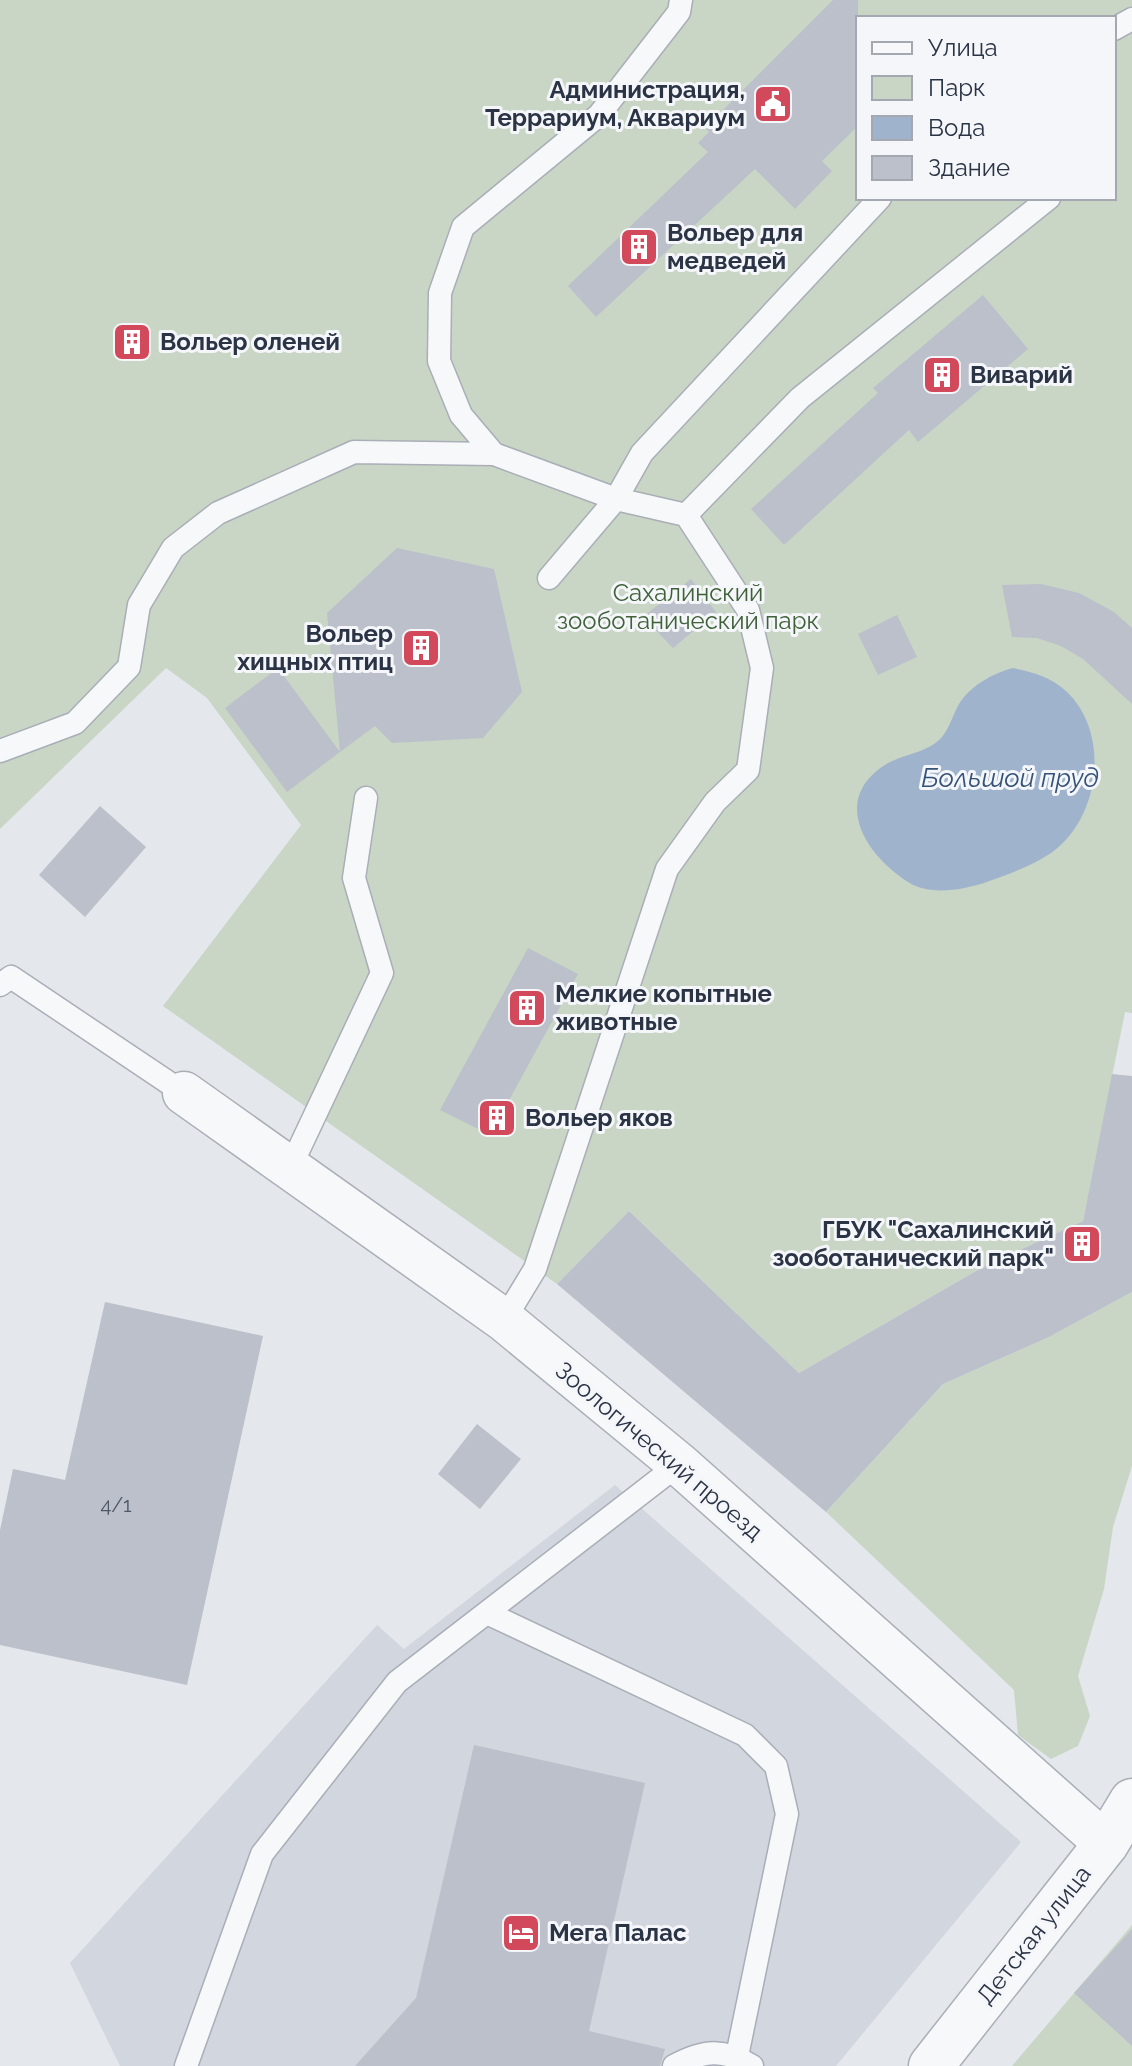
<svg xmlns="http://www.w3.org/2000/svg" width="1132" height="2066" font-family="Raleway,sans-serif">
<rect width="100%" height="100%" fill="#e4e7ec"/>
<!-- built -->
<path fill="#d2d6de" d="M615,1485L1021,1842L836,2066H120L70,1963L377,1625L404,1649Z"/>
<!-- green -->
<path fill="#c9d6c5" fill-rule="evenodd" d="M0,0H1132V1013L1125,1012L1083,1221L983,1267L799,1373L629,1211L557,1284L163,1006L301,825L207,698L166,668L0,829ZM858,18H1114V198H858Z
M1132,1292V1466L1113,1527L1104,1589L1078,1676L1090,1716L1078,1746L1051,1759L1018,1735L1014,1690L826,1512L943,1384L1049,1337Z
M1132,1925V2066H1012Z"/>
<!-- water -->
<path fill="#9fb4cc" d="M1013,668C1032,672 1052,677 1067,692C1111,734 1100,819 1051,853C1032,866 1006,875 984,883C961,890 930,896 908,882C865,855 829,798 888,763C905,754 929,752 942,737C950,727 953,714 959,704C970,686 993,673 1013,668Z"/>
<!-- building -->
<path fill="#bbc0ca" d="M833,0H858V126L822,161L832,171L795,209L755,169L596,317L568,286L708,152L698,143L709,132L705,128Z
M983,295L1028,349L918,442L909,430L784,545L751,509L878,393L873,388Z
M397,548L494,569L522,692L483,738L392,743L375,726L340,752L327,613Z
M691,579L716,612L673,648L643,617Z
M1041,584L1079,593L1114,612L1132,628V704L1083,659L1061,646L1037,638L1012,637L1002,585Z
M897,615L917,657L878,675L858,634Z
M278,668L340,752L287,792L225,708Z
M100,806L146,847L85,917L39,875Z
M528,948L578,974L490,1135L440,1110Z
M1112,1074L1132,1076V1292L1049,1337L943,1384L826,1512L557,1284L629,1211L799,1373L983,1267L1083,1221Z
M105,1302L263,1336L187,1685L0,1645V1530L13,1469L65,1480Z
M477,1424L521,1459L480,1509L438,1474Z
M474,1745L645,1783L589,2031L665,2049L660,2066H355L416,1998Z
M1132,1929V2046L1074,1993Z"/>
<g fill="none" stroke-linecap="round" stroke-linejoin="round">
<!-- service casing -->
<g stroke="#a9aeb7" stroke-width="25">
<path id="service" d="M1114,29L1132,19
M686,515L800,398L1049,198
M549,578L616,499L642,453L880,198
M0,751L75,723L129,667L139,605L173,548L218,513L354,452L494,454
M0,985L11,977L184,1093
M290,1168L382,973L354,878L366,798
M504,1320L535,1269L667,869L715,802L748,770L762,668L748,610L686,515L616,499L494,454L461,415L439,361L440,293L463,227L599,115L679,12L681,0
M487,1613L745,1735L776,1766L787,1814L737,2056
M186,2066L262,1854L397,1682L679,1464
M674,2066C703,2050 724,2048 752,2066"/>
</g>
<!-- minor casing -->
<g stroke="#a9aeb7" stroke-width="45">
<path id="minor" d="M184,1093L504,1320L679,1464L1106,1844"/>
</g>
<!-- tertiary casing -->
<g stroke="#a9aeb7" stroke-width="47">
<path id="tertiary" d="M931,2066L1106,1844L1132,1801"/>
</g>
<!-- service -->
<use href="#service" stroke="#f7f8fa" stroke-width="22"/>
<!-- minor -->
<use href="#minor" stroke="#f7f8fa" stroke-width="42"/>
<!-- tertiary -->
<use href="#tertiary" stroke="#f7f8fa" stroke-width="44"/>
</g>
<!-- icons -->
<defs>
<g id="civic-square" transform="scale(2)"><rect x="-9" y="-9" width="18" height="18" rx="4" fill="#d1495b" stroke="#f4f6f9"/><path d="M-.6-6.5H3V-4.5H.6V-3L4-1V1h2V6H-6V1h2V-1L-.6-3ZM-1.2 2.5V6h2.4V2.5Z" fill="#fff"/></g>
<g id="building-square" transform="scale(2)"><rect x="-9" y="-9" width="18" height="18" rx="4" fill="#d1495b" stroke="#f4f6f9"/><path d="M-4-6H4V6H1V3H-1V6H-4ZM-2.5-4.3h1.7v1.8h-1.7ZM.8-4.3h1.7v1.8H.8ZM-2.5-1h1.7V.8h-1.7ZM.8-1h1.7V.8H.8Z" fill="#fff"/></g>
<g id="hotel-square" transform="scale(2)"><rect x="-9" y="-9" width="18" height="18" rx="4" fill="#d1495b" stroke="#f4f6f9"/><path d="M-6-4.5h1.5V1H6V5H4.5V3h-9V5H-6ZM-4 0a1.8 1.8 0 1 1 3.6 0ZM.5 0V-2.5h3Q6-2.5 6 0Z" fill="#fff"/></g>
</defs>
<g fill-rule="evenodd">
<use href="#civic-square" x="773" y="104"/>
<use href="#building-square" x="639" y="247"/>
<use href="#building-square" x="132" y="342"/>
<use href="#building-square" x="942" y="375"/>
<use href="#building-square" x="421" y="648"/>
<use href="#building-square" x="527" y="1008"/>
<use href="#building-square" x="497" y="1118"/>
<use href="#building-square" x="1082" y="1244"/>
<use href="#hotel-square" x="521" y="1933"/>
</g>
<g text-anchor="middle" stroke-width="6" stroke-linejoin="round" paint-order="stroke">
<!-- number labels -->
<g font-size="20" fill="#4f5766">
<text x="116" y="1512">4/1</text>
</g>
<!-- poi labels -->
<g font-size="24" font-weight="bold" fill="#2b3445" stroke="#f4f6f9" text-anchor="start">
<text x="745" y="98" text-anchor="end">Администрация,<tspan x="745" dy="28">Террариум, Аквариум</tspan></text>
<text x="667" y="241">Вольер для<tspan x="667" dy="28">медведей</tspan></text>
<text x="160" y="350">Вольер оленей</text>
<text x="970" y="383">Виварий</text>
<text x="393" y="642" text-anchor="end">Вольер<tspan x="393" dy="28">хищных птиц</tspan></text>
<text x="555" y="1002">Мелкие копытные<tspan x="555" dy="28">животные</tspan></text>
<text x="525" y="1126">Вольер яков</text>
<text x="1054" y="1238" text-anchor="end">ГБУК "Сахалинский<tspan x="1054" dy="28">зооботанический парк"</tspan></text>
<text x="549" y="1941">Мега Палас</text>
</g>
<!-- park labels -->
<g font-size="24" fill="#3f6138" stroke="#f4f6f9">
<text x="688" y="601">Сахалинский<tspan x="688" dy="28">зооботанический парк</tspan></text>
</g>
<!-- street labels -->
<g font-size="24" fill="#2b3445" stroke="#f4f6f9">
<text transform="translate(659 1451) rotate(40)" y="8">Зоологический проезд</text>
<text transform="translate(1034 1935) rotate(-52)" y="8">Детская улица</text>
</g>
<!-- water labels -->
<g font-size="26" font-style="italic" fill="#34527a" stroke="#f4f6f9">
<text x="1010" y="787">Большой пруд</text>
</g>
</g>
<!-- legend -->
<rect x="856" y="16" width="260" height="184" fill="#f4f6f9" stroke="#a4a8b1" stroke-width="2"/>
<rect x="872" y="42" width="40" height="12" fill="#f7f8fa" stroke="#a4a8b1" stroke-width="2"/>
<text x="928" y="56" font-size="24" fill="#2b3445">Улица</text>
<rect x="872" y="76" width="40" height="24" fill="#c9d6c5" stroke="#a4a8b1" stroke-width="2"/>
<text x="928" y="96" font-size="24" fill="#2b3445">Парк</text>
<rect x="872" y="116" width="40" height="24" fill="#9fb4cc" stroke="#a4a8b1" stroke-width="2"/>
<text x="928" y="136" font-size="24" fill="#2b3445">Вода</text>
<rect x="872" y="156" width="40" height="24" fill="#bbc0ca" stroke="#a4a8b1" stroke-width="2"/>
<text x="928" y="176" font-size="24" fill="#2b3445">Здание</text>
</svg>
